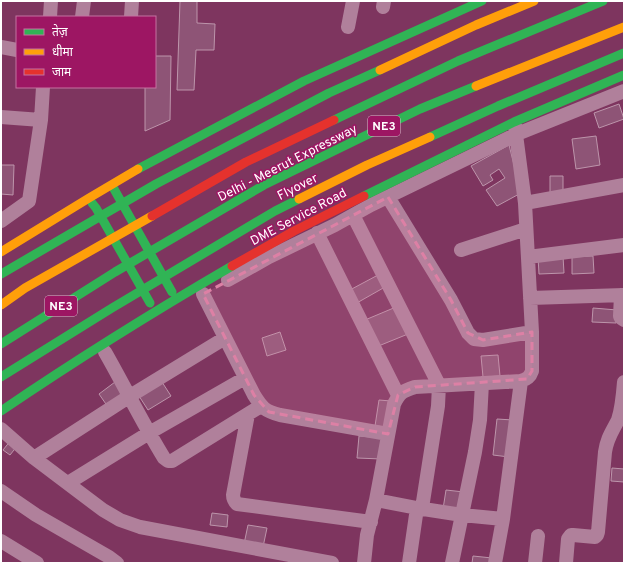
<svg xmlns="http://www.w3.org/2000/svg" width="625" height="564" font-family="Overpass,'Noto Sans Devanagari',sans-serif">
<rect width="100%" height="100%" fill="#7e355f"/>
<!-- building -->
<path fill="#8e5476" stroke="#bd95ab" d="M180,1H197V23L215,24L214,50H196L194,90H177Z
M155,56H171L170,120L145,131V87H155Z
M619,104L624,119L599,128L594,113Z
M596,136L600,165L576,169L572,139Z
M509,145L521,193L497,206L486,190L505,178L499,169L490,175L493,180L483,186L471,166Z
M1,165H14L13,195L1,194Z
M550,176H563V193H550Z
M563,256L564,273L539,274L538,257Z
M593,256L594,273L572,274V257Z
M378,275L385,287L355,304L348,291Z
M396,307L408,334L376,347L365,320Z
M593,308L617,310L616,323L592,322Z
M280,332L286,350L267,356L262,338Z
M498,355L500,376L483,377L481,356Z
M115,382L124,395L108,407L99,394Z
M162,382L171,396L148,410L139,396Z
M379,400L391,401L387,427L375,426Z
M497,419L513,420L509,457L493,455Z
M359,436L383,438L381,459L357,458Z
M11,440L18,445L10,455L3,450Z
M612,468L624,469V482L611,481Z
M446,490L464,492L461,511L443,509Z
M212,513L228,515L227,527L210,525Z
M248,525L267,528L263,547L244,544Z
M473,556L492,558L491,563H472Z"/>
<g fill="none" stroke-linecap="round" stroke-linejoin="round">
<!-- street -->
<path stroke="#b0809b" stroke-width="14" d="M383,7L384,1
M50,17L51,1
M82,17L84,1
M131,17L132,1
M348,27L353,1
M1,47L17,50
M1,117L41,120
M388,197L451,300L468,333L474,339L483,340L532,332
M525,203L624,185
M353,215L439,385L438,406L422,508
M1,221L29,201L41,120L43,87
M317,233L398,395
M461,250L526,229
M528,257L624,245
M228,280L269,257L335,225L371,205L517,134L624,91
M203,294L254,395C262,408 265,411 280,415L388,434
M621,295L620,316L621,318L624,320
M530,298L624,295
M105,352C125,387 143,424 164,458L168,461H172L261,406
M248,414L233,495C233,499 234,501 237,504L371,522
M1,429L34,458L103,510L120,520L140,527L332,563
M34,458L130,396L225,338
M68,483L149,433L245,378
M1,491L36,515L109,557L117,563
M376,500L417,508L409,563
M417,508L462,515L503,519L495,563
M503,519L521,381
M1,541L37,563
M364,563L367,535L376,500L394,404C400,392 403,391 415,387L521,381C527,379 530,377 532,371V332L525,203L515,127
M452,563L475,452L480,420L482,383
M535,563L538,536
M566,563L568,539L571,535H573L595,537L597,535L598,532L605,452C607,438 612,432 618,420C622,408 623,395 624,382"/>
<!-- fast -->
<path stroke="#30b455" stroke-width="9" d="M334,120L458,61L603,1
M430,137L498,106L624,53
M138,169L304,81L482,1
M114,189L172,292
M364,196L514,122L624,75
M92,203L96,208L150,303
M1,274L156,184L329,93L380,70
M1,344L115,272L264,185L420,109L476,86
M1,377L112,308L275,211L299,199
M1,411C76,360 153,312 232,266"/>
<!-- slow -->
<path stroke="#ff9f0a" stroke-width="9" d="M380,70L476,25L534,1
M476,86L624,27
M299,199L367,165L430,137
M1,252L89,198L138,169
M1,305L25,288L152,216"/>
<!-- jam -->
<path stroke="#e5322d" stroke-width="9" d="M152,216L246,162L334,120
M232,266L294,231L364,196"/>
</g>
<!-- marked area -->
<path fill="#dd80a5" fill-opacity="0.2" stroke="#dd80a5" stroke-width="3" stroke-dasharray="8 5" stroke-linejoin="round" d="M388,197L451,300L468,333L483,340L532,332V371L527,379L415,387L398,395L388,434L269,412L254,395L203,294Z"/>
<g text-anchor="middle" stroke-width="3" stroke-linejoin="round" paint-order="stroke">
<!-- shield labels -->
<g fill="#9d1663" stroke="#e2b9d0" stroke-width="1">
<rect x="368" y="116" width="32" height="20" rx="3"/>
<rect x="45" y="296" width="32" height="20" rx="3"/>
</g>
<g font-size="12" font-weight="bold" fill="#fff">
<text x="384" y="130">NE3</text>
<text x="61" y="310">NE3</text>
</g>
<!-- street labels -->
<g font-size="13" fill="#fff" stroke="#9d1663">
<text transform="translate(287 162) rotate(-27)" y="5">Delhi - Meerut Expressway</text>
<text transform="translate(297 186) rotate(-27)" y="5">Flyover</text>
<text transform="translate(298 216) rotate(-28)" y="5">DME Service Road</text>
</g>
</g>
<!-- border -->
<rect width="625" height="564" fill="none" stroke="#ffffff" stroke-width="4"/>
<!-- legend -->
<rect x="16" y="16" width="140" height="72" fill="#9d1663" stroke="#c473a1"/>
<rect x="24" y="29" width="20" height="6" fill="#30b455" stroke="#c473a1"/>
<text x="52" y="36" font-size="12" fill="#ffffff">तेज़</text>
<rect x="24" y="49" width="20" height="6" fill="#ff9f0a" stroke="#c473a1"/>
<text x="52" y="56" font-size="12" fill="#ffffff">धीमा</text>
<rect x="24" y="69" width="20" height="6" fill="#e5322d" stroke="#c473a1"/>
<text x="52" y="76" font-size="12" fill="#ffffff">जाम</text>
</svg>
